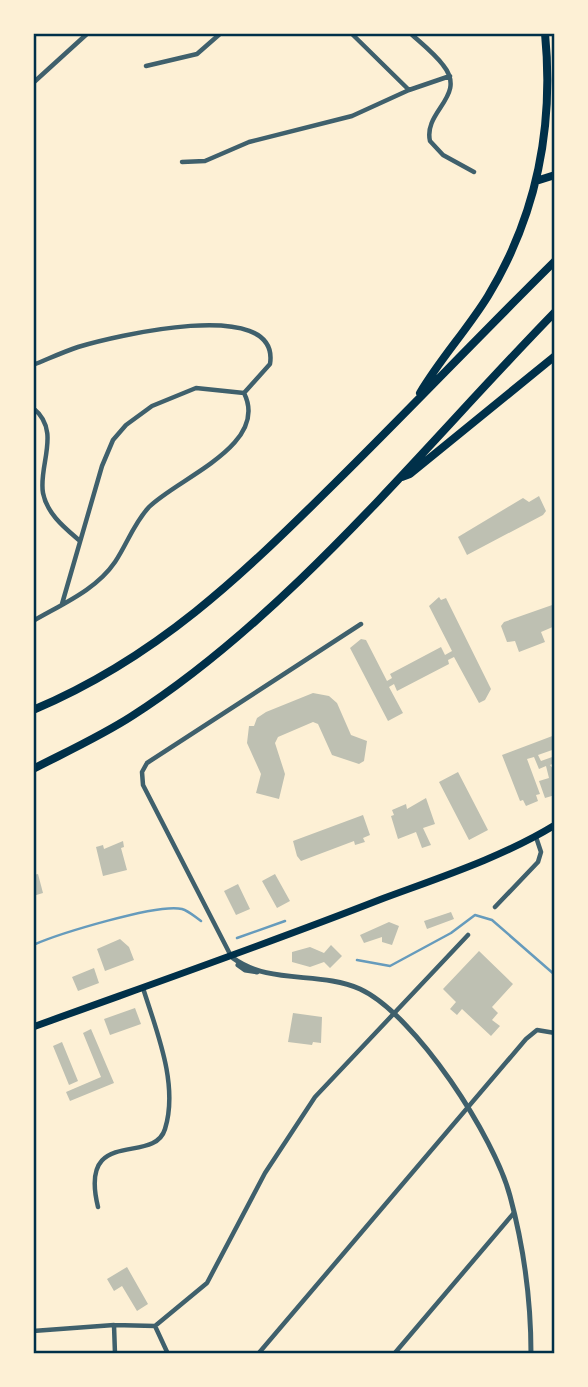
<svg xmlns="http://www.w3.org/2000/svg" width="588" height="1387" font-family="Jost,sans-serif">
<rect width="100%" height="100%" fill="#fdf0d5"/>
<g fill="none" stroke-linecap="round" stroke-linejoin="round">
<!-- stream -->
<path stroke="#669bbc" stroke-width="2.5" d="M237,938L285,921
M33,945C58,934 158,903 182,909C189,911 195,917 201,921
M357,960L390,966L451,933L475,915L492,920L555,975"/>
</g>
<!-- building -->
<path fill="#bec0b2" d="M539,496L546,511L543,515L467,555L458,537L523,498L529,502Z
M439,597L441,600L446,598L491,689L485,700L479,703L454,657L448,660L449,664L397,691L394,684L389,687L403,713L388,721L350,648L361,639L366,640L387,681L392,678L390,674L441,647L445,655L452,651L429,606Z
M555,604V626L541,632L545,642L519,652L515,641L507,642L501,626L504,622Z
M313,693L329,696L337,703L351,735L367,741L364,761L359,764L332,755L318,724L313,722L278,737L275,743L285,774L279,799L256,793L261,774L247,743L249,726H254L257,718L266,712Z
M555,735V749L538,755L541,761L555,756V763L550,765L555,771V795L545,798L539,781L549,778L546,766L539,769L534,757L527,759L540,794L536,795L538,801L526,806L523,800L520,801L502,755Z
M458,772L488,830L469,840L439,782Z
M426,798L435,824L423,828L431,845L422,848L416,832L398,839L391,816L394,815L392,810L406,804L407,809Z
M363,815L370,835L363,838L365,842L355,845L354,841L301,861L297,856L293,841Z
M123,841L124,847L121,848L127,870L103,876L96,847L103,845L104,849Z
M38,874L43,893L33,896V875Z
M275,874L290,901L277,908L262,881Z
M238,884L250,909L236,915L224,891Z
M451,912L454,919L427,929L424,921Z
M389,922L399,926L392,945L382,942V937L364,943L360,935Z
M120,939L129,947L134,960L105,971L97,949Z
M331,945L342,956L330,968L324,962L310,967L292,962V952L310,947L324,953Z
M479,951L513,984L492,1007L498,1013L492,1020L500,1026L491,1036L462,1009L457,1015L450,1009L456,1002L443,989Z
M94,968L99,983L78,991L72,977Z
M135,1008L141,1024L110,1035L104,1019Z
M293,1013L322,1017L321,1043L313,1042L312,1045L288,1042Z
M91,1029L114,1083L70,1101L66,1092L101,1077L83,1033Z
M62,1042L78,1081L69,1085L53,1046Z
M127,1267L148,1304L137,1311L122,1286L114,1291L107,1279Z"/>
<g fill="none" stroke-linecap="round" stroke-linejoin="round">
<!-- minor -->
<path stroke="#3f606c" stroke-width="4.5" d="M351,33L409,90
M410,33C421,43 434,53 443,65C468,96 423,111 430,141L443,155L474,172
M146,66L197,54L221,33
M33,83L88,33
M182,162L205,161L249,142L352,116L409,90L450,76
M33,365C48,359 63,352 78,347C111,337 281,295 270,364L244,393
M33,408C62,431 38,465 43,493C47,514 65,528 80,541
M33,621C62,604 96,590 115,562C127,544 134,523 149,507C178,478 270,445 244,393L196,388L152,406L126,425L113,440L102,466L62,604
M495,907L538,862L541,852L536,837
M231,956L143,785L142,772L147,763L361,624
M98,1207C78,1125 154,1166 165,1129C179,1084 156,1030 143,988
M114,1325L115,1354
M33,1331L114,1325L155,1326
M168,1354L155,1326L207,1283L265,1173L315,1097L468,935
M258,1354L526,1039L537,1030L555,1033
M394,1354L513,1214"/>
<!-- tertiary -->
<path stroke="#3f606c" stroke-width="5" d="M233,958C269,985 320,971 360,989C416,1015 495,1138 510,1196C524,1248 531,1300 531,1354
M238,965L245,970L257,972"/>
<!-- primary -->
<path stroke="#003049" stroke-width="7" d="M33,1027C149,985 264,945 379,900C438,878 501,858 555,825"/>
<!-- motorway -->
<path stroke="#003049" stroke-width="8" d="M536,181L555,175
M420,393C440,359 467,330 488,296C537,215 554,126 545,33
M402,477L410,474L555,356
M33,710C157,658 241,576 335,483C409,410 481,334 555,261
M33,769C66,752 101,736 132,716C290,615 424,446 555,312"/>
</g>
<!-- border -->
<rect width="588" height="1387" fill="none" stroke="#fdf0d5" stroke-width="70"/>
<rect x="35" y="35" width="518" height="1317" fill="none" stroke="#003049" stroke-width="2.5"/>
</svg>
